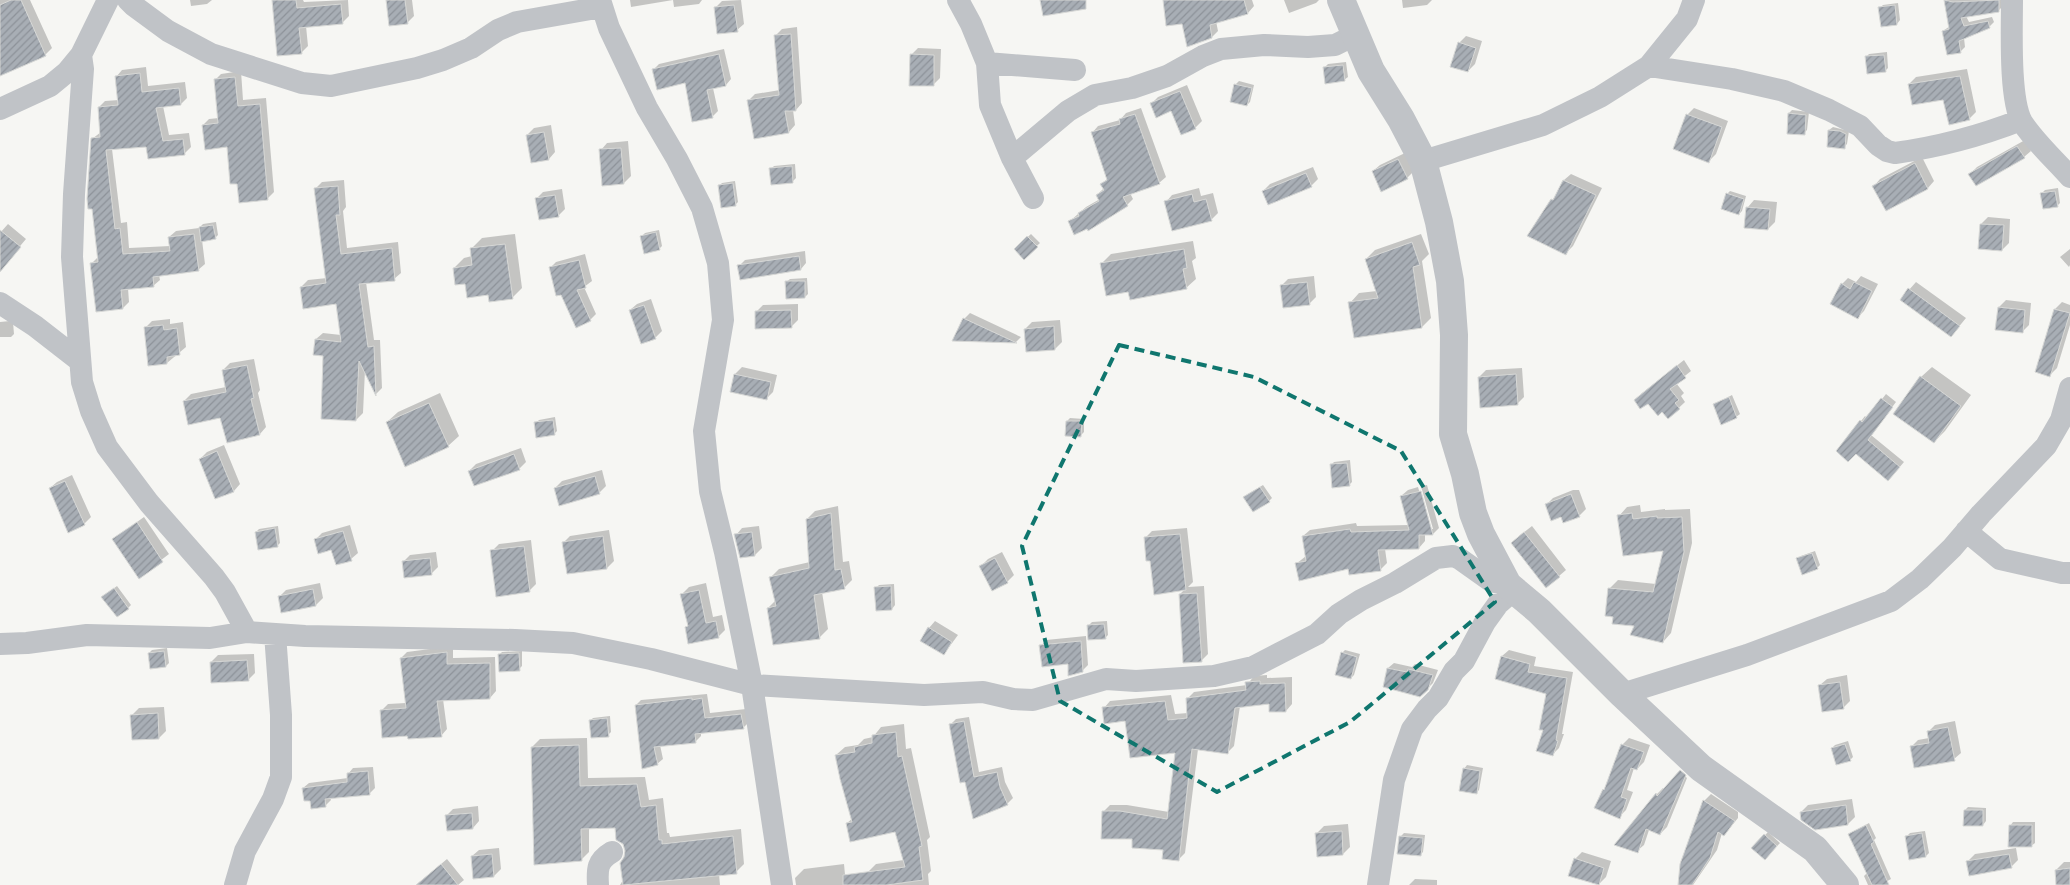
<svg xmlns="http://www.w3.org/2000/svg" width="2070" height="885" font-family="'Fira Sans Condensed',sans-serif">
<defs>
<pattern id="building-hatch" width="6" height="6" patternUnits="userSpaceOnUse" patternTransform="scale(1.25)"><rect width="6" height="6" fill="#a8aeb5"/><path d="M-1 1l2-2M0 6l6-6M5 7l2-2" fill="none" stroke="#8d9299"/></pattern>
</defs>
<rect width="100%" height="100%" fill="#f6f6f3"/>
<!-- shadow -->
<path fill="#0003" d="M0,0H30L52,48L45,55L0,10Z
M190,0H212L207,4L191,6Z
M273,0H303L304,2L348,0L349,16L342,23L306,26L308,46L301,53Z
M387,0H412L414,16L407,23Z
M630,0H702L699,4L674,7L673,0L631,7Z
M741,0L744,24L737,30L715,8L722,1Z
M1164,0H1252L1254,6L1248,13L1216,21L1218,31L1212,37Z
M1284,0H1319L1316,3L1289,13Z
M1402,0H1432L1427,5L1403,8Z
M1945,0H2002L2003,6L1998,11L1966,16L1969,22L1992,17L1994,22L1989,27L1964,38L1965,47L1961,51L1948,54L1943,31L1950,26Z
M1898,3L1900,20L1897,24L1880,8L1883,5Z
M797,27L802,103L796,110H793L795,125L789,132L748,101L755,94L780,90L775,36L782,29Z
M1466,36L1482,41L1475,64L1468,71L1459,43Z
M918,48L941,49L940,78L933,85L911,55Z
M724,49L731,79L726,85L713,88L718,111L712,117L686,82L654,69L659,64Z
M1887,52L1888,68L1885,71L1866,57L1869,54Z
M1346,62L1348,77L1344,80L1324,68L1328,64Z
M146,67L148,86L185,82L187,98L181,104L163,106L169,135L189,133L191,147L184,154L147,146L112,149L121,223L127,222L129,248L170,246L169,237L176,231L199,228L203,224L216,222L218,235L215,238L202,240L205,264L198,270L159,275L160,280L153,286L128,288L129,302L123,308L92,263L98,257L92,139L101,132L99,107L105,101L119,100L116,77L122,70Z
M1967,69L1976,112L1969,119L1944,99L1909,84L1916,77Z
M241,71L243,100L266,98L274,192L267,199L239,182L228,146L203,125L209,119L219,118L215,80L221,74Z
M1239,81L1254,85L1250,102L1247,105L1235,85Z
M1187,85L1202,121L1195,128L1172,110L1151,104L1158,97Z
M1141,108L1166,177L1159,183L1130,193L1133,199L1127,205L1070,221L1086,207L1100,199L1097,195L1104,188L1102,184L1108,178L1092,133L1098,126L1120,120L1126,113Z
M1694,108L1728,121L1716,154L1709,161L1687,115Z
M1792,110L1809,112L1807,130L1804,133L1789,113Z
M551,125L555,152L549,159L527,135L534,128Z
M1833,127L1849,131L1847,144L1844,147L1828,146L1829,130Z
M2025,140L2031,151L2024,157L1970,174L1977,167Z
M628,141L631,176L624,183L601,150L607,143Z
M1405,153L1414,171L1407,178L1373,171L1380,165Z
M1922,157L1934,181L1928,188L1887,210L1874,186L1880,179Z
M795,164L796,178L793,181L771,169L774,166Z
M1313,167L1318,179L1311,186L1263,191L1270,184Z
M1571,174L1602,188L1573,246L1566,253L1552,200L1558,194L1564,180Z
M344,180L346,207L343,211L347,248L398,242L401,273L394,279L366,282L374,340H380L382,388L376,394L365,370L363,413L356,420L316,339L323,333L341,335L337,303L301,287L308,280L327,278L316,188L322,182Z
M735,181L738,202L735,205L719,186L722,183Z
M1199,188L1201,196L1213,193L1218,213L1211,220L1166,202L1172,195Z
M2058,188L2060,203L2057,206L2042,193L2045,190Z
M562,189L565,209L558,216L536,199L543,192Z
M1730,191L1746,196L1742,211L1739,214L1727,194Z
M1754,200L1777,202L1775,222L1768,229L1748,207Z
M1988,217L2010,219L2009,243L2002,250L1981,224Z
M8,224L26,239L0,270V233Z
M659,230L662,246L659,249L642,236L645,233Z
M515,234L522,288L512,298L489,293L466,282L454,268L464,258L472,256L471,249L482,238Z
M1031,234L1040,243L1024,258L1015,249Z
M1421,234L1429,254L1422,261L1431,318L1422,327L1350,303L1359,293L1377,291L1366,259L1375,250Z
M1193,241L1196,258L1192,261L1196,279L1186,288L1129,291L1101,264L1111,254Z
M2070,249V265L2069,267L2060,257Z
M805,251L806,263L801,269L739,266L745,260Z
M585,254L592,281L584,287L596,314L590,320L562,293L550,268L556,262Z
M1314,276L1316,297L1309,304L1281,286L1288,279Z
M1861,276L1878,284L1864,311L1858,317L1842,284L1848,278L1856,282Z
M807,278L808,294L805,297L786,282L790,279Z
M1916,282L1966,318L1957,329L1901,299Z
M651,299L662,331L655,338L630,310L637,304Z
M2006,300L2031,303L2029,325L2022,332L1999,307Z
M2062,302L2070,305V325L2057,368L2050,375L2055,309Z
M798,304V320L791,327L756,312L763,305Z
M970,313L1021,337L1016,342L954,340L964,319Z
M170,319V324L183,322L186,347L167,363L145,328L152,321Z
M1060,320L1062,342L1055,349L1025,329L1032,322Z
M10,321L13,322L14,334L11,337H0V322Z
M254,359L260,390L258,393L266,427L260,434L184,401L191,394L226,387L223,370L230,363Z
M1684,360L1691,371L1676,383L1684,393L1681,396L1685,402L1668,418L1662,411L1641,394Z
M742,367L777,375L773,392L766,399L731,391L735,374Z
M1932,367L1971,395L1945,431L1934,442L1921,377Z
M1522,368L1524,397L1517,404L1479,377L1486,370Z
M440,393L459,436L448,446L387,422L398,412Z
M1886,394L1896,402L1871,435L1904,462L1893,475L1856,452L1837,451L1865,416L1867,418Z
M1732,395L1740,414L1736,417L1715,404Z
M555,417L557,431L554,434L536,423L539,420Z
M1070,418L1084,419V432L1081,435L1067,421Z
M224,445L240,484L234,491L200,459L207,452Z
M521,448L526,462L519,469L469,471L476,464Z
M1350,460L1352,482L1349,485L1331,465L1334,462Z
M602,470L606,486L599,493L555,488L562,481Z
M72,475L91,517L84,524L50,488L57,482Z
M1263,485L1272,498L1269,501L1248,494Z
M1427,485L1439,528L1433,534H1425V541L1419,548L1385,549L1387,563L1380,570L1296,564L1306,556L1303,536L1310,530L1356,523L1357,526L1409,525L1401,496L1408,490L1418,487L1430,529H1433L1421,486Z
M1573,490H1579L1586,509L1579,516H1561L1546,505L1553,498Z
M1640,505L1641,512L1665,509V510L1690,509L1692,543L1671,633L1663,642L1636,625L1614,615L1609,589L1618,580L1656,584L1664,550L1619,516L1627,507Z
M838,506L843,562L849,561L852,580L844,588L822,592L828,629L820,637L768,608L776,600L771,577L779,569L810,562L807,519L815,511Z
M144,517L169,554L139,577L113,539Z
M350,525L358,553L351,559L315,540L322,533Z
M278,526L280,543L277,546L256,532L259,529Z
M759,526L762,548L755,555L736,535L742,528Z
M1532,526L1566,570L1559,576L1519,536Z
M1187,528L1193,582L1188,587L1204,586L1208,654L1201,661L1180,594L1185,589L1151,560L1145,538L1152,531Z
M609,530L614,561L607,568L563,543L570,536Z
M531,540L536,584L529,591L492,551L499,544Z
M1815,551L1820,565L1817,568L1798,559L1801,556Z
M436,552L438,567L431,574L403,562L410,555Z
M1002,552L1014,575L1007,582L993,589L981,566L988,559Z
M320,583L323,598L316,605L282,611L279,597L286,590Z
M706,583L713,617L722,615L725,630L718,637L686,627L689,625L682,594L689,587Z
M894,584L895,605L892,609L876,588L879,585Z
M117,586L131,605L128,608L106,594Z
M935,621L958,635L944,654L929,628Z
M1107,621L1108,635L1105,638L1088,626L1092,622Z
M1086,636L1088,665L1082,671L1041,646L1046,640Z
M453,646V658L495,657L496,691L490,698L443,699L447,729L441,736L409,735L381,711L388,704L406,703L401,658L407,652Z
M167,648L169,663L166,666L149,653L152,650Z
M1345,650L1360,654L1354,675L1351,678L1342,653Z
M1509,650L1536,657L1534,666L1573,672L1562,734H1564L1559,748L1552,755L1545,729L1547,693L1496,678L1502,656Z
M522,651V666L519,669L499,655L502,652Z
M254,654L255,673L248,680L211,662L218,655Z
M1394,663L1412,667L1415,664L1438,670L1433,683L1420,696L1384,687L1388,668Z
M1267,675V678L1292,677V704L1286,711L1271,703L1240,706L1234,746L1227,753L1198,749L1185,853L1178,860L1164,848L1134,838L1103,812L1110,805H1127L1169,812L1176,751L1104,708L1110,701L1171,695L1175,714L1188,713L1187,699L1194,692L1247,685L1254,676Z
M1847,675L1850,701L1843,708L1820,685L1827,679Z
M707,694L710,713L746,709L749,722L743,728L701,732V736L696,741L660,745L663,759L657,764L636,705L641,700Z
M164,707L166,731L159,738L132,715L139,708Z
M610,716L611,732L608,735L590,721L593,718Z
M969,717L979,772L1002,767L1005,782L1013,798L1007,804L974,817L950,725L956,719Z
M1955,721L1961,753L1954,759L1911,747L1918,740L1929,738L1928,732L1935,725Z
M904,724L906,749L911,748L930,837L927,840L931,871L928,874L929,885H869L868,872L876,864L904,860L896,830L847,823L853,818L836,755L845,747L858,745L864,739L873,737L881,727Z
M587,738L588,778L645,777L649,800L663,798L667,833H669L670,837L741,829L744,864L736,872L719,874L720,885H620L623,880L626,852L616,827L589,828V852L581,860L532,747L540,739Z
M1629,738L1650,745L1644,762L1637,769L1634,768L1627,790L1633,792L1626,810L1619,817L1604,790L1607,787L1622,745Z
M1848,741L1853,757L1850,760L1832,748L1835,745Z
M1467,765L1483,768L1479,790L1476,793L1464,769Z
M373,767L375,788L369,794L330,797L331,800L325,806L311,799L303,788L309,783L348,778V774L353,768Z
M1680,771L1687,778L1667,827L1660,834L1649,830L1644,845L1637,851L1616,844L1657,794L1663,788L1664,790Z
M1711,794L1738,812V818L1724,835L1722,833L1717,850L1693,885H1680L1704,801Z
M1852,799L1855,817L1848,824L1801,812L1808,805Z
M478,806L479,821L473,828L446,816L453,809Z
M1968,807L1986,808V821L1983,825L1965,810Z
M2013,822H2035V843L2031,846L2010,826Z
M1869,823L1876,838L1874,840L1891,879L1880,885H1868L1864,876L1867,873L1849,834Z
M1348,824L1350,847L1343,854L1317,833L1324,826Z
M1925,831L1929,853L1926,856L1907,836L1910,833Z
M1768,832L1780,843L1765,859L1753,848Z
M1404,833L1425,835L1423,852L1420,855L1401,836Z
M499,848L501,869L494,876L472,856L479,850Z
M2016,848L2018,860L2011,867L1968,861L1975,854Z
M1582,852L1611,861L1606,877L1599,884L1575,859Z
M447,859L464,880L458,885H416Z
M2064,862H2070V885H2057L2056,870Z
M844,864L846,885H796L795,878L804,869Z
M1415,879L1437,880V885H1409Z"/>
<!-- building -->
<path fill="url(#building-hatch)" stroke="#d7d8d6" d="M11,0H21L46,56L0,76V5Z
M272,0H296L297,8L341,4L343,24L299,28L302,54L277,56Z
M386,0H405L408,24L389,26Z
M1040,0H1086V9L1043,16Z
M1163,0H1244L1248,14L1210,25L1212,38L1187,47L1182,24L1166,26Z
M1944,0L1953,2L1999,0V12L1961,18L1964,26L1988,21L1990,28L1959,41L1961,53L1947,55L1942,31L1949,29Z
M734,5L738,32L717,34L714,7Z
M1895,5L1897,25L1881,27L1878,7Z
M791,34L796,111H785L789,133L754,139L747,100L779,95L774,35Z
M1458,42L1476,48L1468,72L1450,67Z
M719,54L726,86L707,90L713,118L692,122L685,83L657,90L652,69Z
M910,54L934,55V86H909Z
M1884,55L1886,72L1867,74L1865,56Z
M1343,65L1345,81L1325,84L1323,67Z
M140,73L142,92L179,88L181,105L156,108L163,141L183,139L185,155L148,159L146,147L106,150L115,229L120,228L123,254L170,251L168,237L194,234L199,271L153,277L154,287L121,290L123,309L96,312L90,263L98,262L92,209H88L87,199L91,138L100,137L98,107L118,105L115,76Z
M1960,76L1970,120L1949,125L1943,100L1912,105L1908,84Z
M235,77L238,106L260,104L268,200L239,203L237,184H230L227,147L205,150L202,125L218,123L214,79Z
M1234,84L1252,88L1247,106L1230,102Z
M1180,91L1196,129L1181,135L1171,111L1156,118L1150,103Z
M1788,113L1806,115L1805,135L1787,134Z
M1135,114L1160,184L1123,197L1128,206L1088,231L1087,229L1074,235L1068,221L1079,216L1078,213L1099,201L1096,195L1104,190L1100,184L1107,180L1091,132L1120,124L1119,119Z
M1686,114L1722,127L1709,163L1673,149Z
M1828,130L1840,131L1846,134L1845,149L1827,147Z
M544,132L549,160L531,163L526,135Z
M2017,146L2025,158L1976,186L1968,174Z
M621,148L624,184L602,186L599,149Z
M1398,159L1408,179L1381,192L1372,171Z
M1915,163L1928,189L1886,211L1872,186Z
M792,166L793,183L771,185L769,168Z
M1306,173L1312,187L1268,205L1262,191Z
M1563,180L1596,195L1566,255L1527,236L1551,199L1553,200Z
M733,183L736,206L721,208L718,185Z
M338,186L340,215H336L341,254L392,248L395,281L359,284L368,347L374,346L376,396L359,361L356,421L321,419L323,356L313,355L315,339L341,342L336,304L303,309L300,287L326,283L314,188Z
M2055,191L2058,207L2043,209L2040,193Z
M1726,193L1744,199L1739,215L1721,209Z
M1192,194L1194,202L1206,199L1212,221L1172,231L1164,201Z
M555,195L559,217L539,220L535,198Z
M1746,207L1770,209L1768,230L1744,228Z
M1980,224L2004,225L2002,251L1978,249Z
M213,225L216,239L201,242L199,227Z
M0,230L21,247L0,272Z
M656,232L660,250L644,254L640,236Z
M1027,236L1038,247L1024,260L1014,249Z
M1412,242L1420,265L1413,267L1422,328L1354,338L1348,302L1378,298L1365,259Z
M505,244L513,299L489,302L488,295L467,298L465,284L455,285L453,268L472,265L470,248Z
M1184,249L1187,268L1183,269L1187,289L1130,300L1128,292L1106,296L1100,263Z
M799,256L801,270L740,280L737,265Z
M579,260L586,288L577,290L591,321L576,328L561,295L556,296L549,267Z
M785,281H805V298L786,299Z
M1307,282L1310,305L1283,308L1280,285Z
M1854,282L1872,291L1858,319L1830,304L1841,283L1850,289Z
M1908,288L1960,326L1951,337L1900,300Z
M644,305L656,339L641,344L629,310Z
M1998,307L2025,310L2023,333L1995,330Z
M2054,309L2070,313L2050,377L2035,372Z
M791,310L792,328L755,329V311Z
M963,318L1017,343L952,341Z
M163,325L164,330L177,328L180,355L167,357V364L148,366L144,327Z
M1054,326L1055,350L1026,352L1024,329Z
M247,365L254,398L251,399L260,435L227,443L220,418L188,425L183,401L226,392L222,370Z
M1677,365L1686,378L1670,389L1679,400L1675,403L1680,409L1668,419L1662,412L1658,416L1648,404L1640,409L1634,400Z
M734,374L771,382L767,400L730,392Z
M1516,374L1518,405L1480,408L1478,377Z
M1920,376L1961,406L1934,443L1893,414Z
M1729,397L1737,418L1721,425L1713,404Z
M1881,398L1893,407L1868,440L1900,467L1888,481L1856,454L1848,462L1836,451L1860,420L1862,422Z
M429,403L449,447L405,467L386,422Z
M553,420L555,435L536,438L534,422Z
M1066,421H1082L1081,437L1065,436Z
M217,451L234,492L215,499L199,459Z
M514,454L520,470L474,486L468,471Z
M1347,463L1350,486L1332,488L1330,464Z
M595,476L600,494L559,506L554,488Z
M65,481L85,525L68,533L49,488Z
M1260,487L1270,502L1253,512L1243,497Z
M1421,491L1433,535H1419V549L1378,550L1381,571L1349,575L1348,569L1299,581L1295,563L1306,561L1302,536L1350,529L1351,532L1409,530L1400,496Z
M1571,494L1580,517L1563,523L1561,517L1551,521L1545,504Z
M831,513L835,570L841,569L845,589L814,595L820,639L773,645L767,608L776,606L769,577L809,568L806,519Z
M1632,513L1633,519L1657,516V518L1682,517L1684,552L1663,643L1630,635L1634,626L1612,624L1613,617L1605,616L1608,588L1653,592L1663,551L1623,556L1617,515Z
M137,522L163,562L139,579L112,539Z
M275,528L278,547L258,550L255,532Z
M343,531L352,561L336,565L331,550L318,554L314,539Z
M752,532L755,556L740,558L734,534Z
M1524,532L1560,577L1546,588L1511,543Z
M1180,534L1186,590L1154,595L1150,561H1146L1144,537Z
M603,536L607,569L567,574L562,542Z
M524,546L530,592L496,597L490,550Z
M1812,553L1818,569L1802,575L1796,558Z
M430,558L432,575L404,578L402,561Z
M995,558L1008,583L992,591L979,566Z
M891,586L892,610L876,611L874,587Z
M114,588L129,609L117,617L101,597Z
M313,589L316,606L281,613L278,596Z
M699,590L706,623L716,621L719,638L688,644L685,627L688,626L680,594Z
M1197,593L1202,662L1183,663L1179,594Z
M1104,624L1106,639L1088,640L1087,625Z
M928,627L952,642L944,655L920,641Z
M1081,641L1083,672L1068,676V664L1042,667L1039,645Z
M164,651L166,667L150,669L148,653Z
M447,652V664L490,663V699L437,701L442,737L408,739L407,736L382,738L380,710L406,708L400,658Z
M1341,652L1357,657L1351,679L1335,675Z
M519,653L520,671L499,672L498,654Z
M1501,656L1530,664L1528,672L1567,678L1556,740L1558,741L1553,756L1536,751L1543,730H1539L1546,694L1495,679Z
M247,660L249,681L211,683L210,662Z
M1387,668L1407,672L1408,669L1433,675L1428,690L1420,697L1383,687Z
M1260,681V684L1285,683L1286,712H1269V704L1235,708L1228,754L1192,749L1179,861L1162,859L1163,850L1132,848V839H1101L1102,811H1120L1167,819L1175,753L1130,758L1125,721L1104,724L1102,707L1165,701L1168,720L1187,718L1186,698L1246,690L1245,682Z
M1840,682L1844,709L1822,712L1818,685Z
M692,698V700L702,698L705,718L741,714L744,729L695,734L696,743L654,747L658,765L642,769L635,705Z
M158,713L159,739L132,740L130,715Z
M607,718L609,737L591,738L589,720Z
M964,721L974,777L997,772L1000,787L1008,805L973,819L965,782L960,783L949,724Z
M1948,727L1955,761L1914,768L1910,746L1929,743L1927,731Z
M896,732L898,757L902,756L922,846L919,847L923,880L887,885H843V875L905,867L895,832L850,842L846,823L852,822L840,779L835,755L855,752L854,747L872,743V735Z
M1621,744L1644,752L1637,770L1631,768L1621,797L1627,799L1620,819L1594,808L1603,789L1604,790Z
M1845,744L1851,761L1836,765L1831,748Z
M579,745L580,786L637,784L641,807L656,805L659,840H662V844L733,836L737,874L623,885L620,863L624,857L625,851L623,844L616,840L615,828L581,829L582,861L534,865L531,747Z
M1463,768L1480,771L1477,794L1459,791Z
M1680,770L1686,775L1660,835L1646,829L1638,853L1614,845L1656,793L1657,796Z
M368,771L370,795L325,799L326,807L311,809L310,801H304L302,788L347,782V773Z
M1703,800L1735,821L1724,836L1718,832L1710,858L1692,885H1678L1680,864Z
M1846,805L1848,825L1815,830L1801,820L1800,812Z
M1964,810H1983V826H1963Z
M472,813L473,829L447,831L445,815Z
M1866,825L1874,842L1871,844L1889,885H1872L1848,834Z
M2009,825H2032V847H2008Z
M1342,831L1343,855L1317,857L1315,833Z
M1922,833L1926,857L1909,860L1905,836Z
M1764,834L1777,846L1765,860L1751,848Z
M1399,836L1423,838L1421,856L1397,854Z
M492,854L494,877L473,879L471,856Z
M2009,854L2012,868L1969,876L1966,861Z
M1574,858L1604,868L1599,885L1568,876Z
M441,864L458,885H416Z
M2070,868V885H2056L2055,870Z"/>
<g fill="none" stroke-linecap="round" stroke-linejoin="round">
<!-- minor -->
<path stroke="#c0c3c7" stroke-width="22" d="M128,0L134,6L168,31L211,54L302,83L331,86L417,68L443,60L471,48L498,30L517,22L602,7
M600,0L609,28L647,108L677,159L702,208L718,263L723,320L704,431L710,491L725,552L752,685L782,885
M958,0L971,24L987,63L990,105L1012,158L1033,198
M2012,0C2012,28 2009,99 2022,122C2035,142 2054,159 2070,177
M81,55L83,69L74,194L72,257L82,382L91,411L107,447L149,503L214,577L225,592L247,632
M987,63L1075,70
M1649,66L1732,79L1784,91L1829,110L1860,126L1878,145L1887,151L1895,153C1939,147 1980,136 2021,120
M0,109L50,86L67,72L81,55L108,0
M1012,158L1068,111L1095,95L1132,88L1167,76L1203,56L1221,49L1264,45L1308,47L1335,45L1355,35
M1423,161L1543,125L1600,97L1649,66L1687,19L1694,0
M0,303L35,326L80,361
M1966,531L2000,559L2062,573H2070
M0,644L27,643L87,635L210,638L247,632L305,636L515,640L573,643L651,659L752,685L924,695L983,692L1013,699L1033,700L1106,679L1136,681L1214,676L1253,667L1317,634L1339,614L1361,600L1395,583L1436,558L1453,556L1460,559L1491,581L1508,585
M1622,694L1747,655L1891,601L1920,579L1952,548L1981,514L2046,446L2061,420L2070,388
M235,885L245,851L273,799L281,777V715L275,634
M598,885C597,869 597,861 612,852
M1378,885L1394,780L1412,729L1427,709L1438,698L1454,671L1464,661L1485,622L1498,604L1514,590"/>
<!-- tertiary -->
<path stroke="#c0c3c7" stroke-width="28" d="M1341,0L1371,71L1401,119L1423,161L1439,222L1450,281L1454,335L1453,434L1465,474L1473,513L1481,534L1508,585L1539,611L1622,694L1701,768L1815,849L1845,885"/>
</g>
<!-- marked area -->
<path fill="none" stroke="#0f766e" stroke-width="4" stroke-dasharray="10 6" stroke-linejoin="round" d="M1119,345L1254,377L1401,451L1495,602L1350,722L1217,792L1060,701L1022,546Z"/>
</svg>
